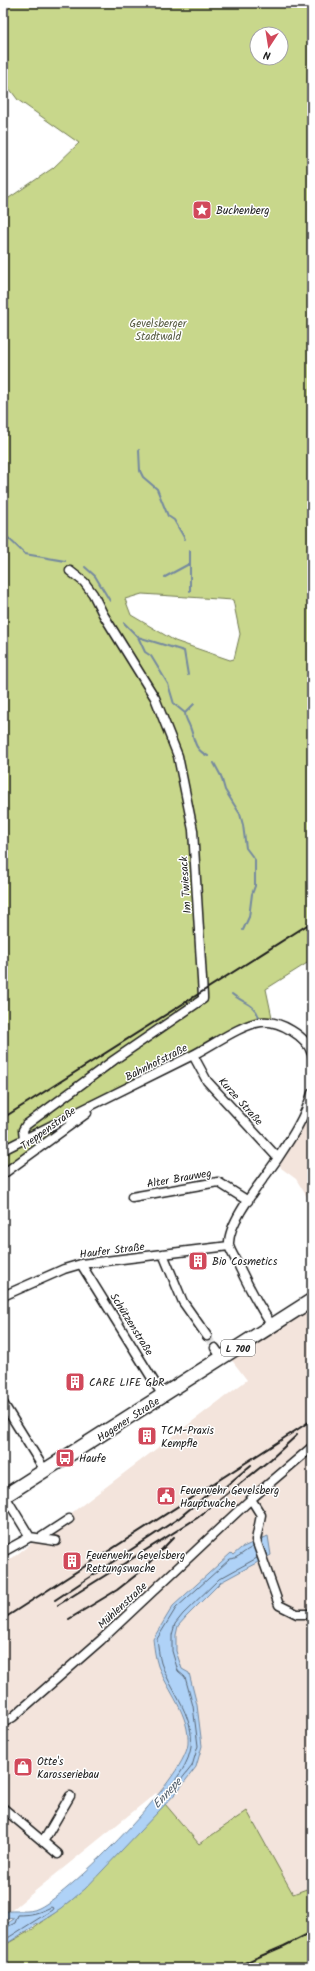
<svg xmlns="http://www.w3.org/2000/svg" width="315" height="1971" font-family="Kalam,sans-serif">
<rect width="100%" height="100%" fill="#fff"/>
<filter id="ink" filterUnits="userSpaceOnUse"><feTurbulence type="fractalNoise" baseFrequency=".025" numOctaves="2"/><feDisplacementMap in="SourceGraphic" scale="8" xChannelSelector="R" yChannelSelector="G"/><feConvolveMatrix kernelMatrix="1 2 1 2 8 2 1 2 1" color-interpolation-filters="sRGB"/></filter>
<g filter="url(#ink)">
<!-- built -->
<path fill="#f3e4dc" d="M312,1093V1205L296,1179L281,1168L278,1158Z
M312,1309V1887L293,1894L270,1854L199,1845L156,1793L3,1917V1565L247,1380L231,1359Z"/>
<!-- green -->
<path fill="#c8d78b" stroke="#727a54" fill-rule="evenodd" d="M3,3H312V960L266,989L273,1022L262,1021L105,1100L3,1174V202L53,168L79,143L18,100L3,80ZM257,34H281V58H257ZM142,594L233,600L240,634L234,659L230,660L175,641L131,615L125,599Z
M165,1804L199,1844L247,1811L293,1894L312,1887V1968H3V1946L33,1929L73,1899Z"/>
<!-- water -->
<path fill="#afd2f7" stroke="#74899f" d="M268,1536L271,1555L221,1582L186,1617L178,1626L176,1635V1651L182,1669L189,1673L197,1705L202,1746L196,1767L176,1793L85,1889L61,1909L3,1946V1926L14,1919L7,1918L3,1920V1912C15,1909 28,1914 39,1908C71,1893 185,1778 188,1744C190,1715 168,1691 158,1666C155,1657 154,1647 153,1639L173,1606L231,1553L233,1555L241,1548Z"/>
<g fill="none" stroke-linecap="round" stroke-linejoin="round">
<!-- shore -->
<path stroke="#576574" stroke-width="1" d="M253,1547C245,1550 238,1559 230,1559L176,1608L157,1639C158,1647 159,1656 161,1663C173,1697 205,1727 185,1765C179,1777 169,1787 161,1797L162,1800L173,1790L192,1766L198,1746L193,1706L185,1677L178,1671L172,1651V1635L175,1624L183,1614L219,1579L257,1558
M3,1929L15,1923L18,1915C31,1915 39,1913 51,1907L53,1908L52,1910L3,1941"/>
<!-- stream -->
<path stroke="#74899f" stroke-width="2" d="M139,450L140,471L143,477L157,489L168,516L174,520L185,539
M3,533L25,554L65,561
M190,551V591
M85,567L95,576L110,601
M165,577L189,564
M124,623L138,637L145,652L151,656L168,684L174,704L185,713C185,719 188,721 190,727C195,739 193,749 208,756
M138,637L184,651L188,675
M185,713L194,704
M214,763L221,776L225,790L240,814L243,825L246,848L255,860V886L252,894L249,917L243,930
M232,994C243,1003 254,1003 259,1017"/>
<!-- minor-tunnel -->
<path stroke="#ddd" stroke-width="8" stroke-dasharray="8 4" stroke-linecap="butt" d="M207,1336L215,1348"/>
<!-- minor casing -->
<g stroke="#1c1c1c" stroke-width="11">
<path id="minor" d="M193,1055L207,1081L278,1158
M24,1139L23,1130L26,1125L114,1060L203,999V996L193,830L178,756L155,698L103,614L93,594L84,582L70,571
M3,1150C66,1118 130,1086 193,1055C211,1046 242,1024 261,1022C279,1020 307,1036 312,1054
M3,1174L87,1113
M132,1197L218,1182L248,1201
M163,1254L183,1302L207,1336
M81,1264L163,1396
M3,1296L64,1269L81,1264L229,1246
M272,1326C259,1306 248,1286 238,1264C235,1258 230,1251 229,1245C227,1221 265,1178 278,1158C292,1137 305,1117 312,1093
M215,1348L222,1358
M3,1403L44,1469
M5,1496L30,1537
M251,1499L261,1515L256,1540L279,1605L297,1614H312
M40,1538L69,1519
M3,1552L30,1537L56,1541
M3,1723L13,1717L101,1640L251,1499L312,1447
M3,1808L58,1854
M43,1842L70,1796"/>
</g>
<!-- primary casing -->
<g stroke="#1c1c1c" stroke-width="16">
<path id="primary" d="M3,1497L312,1300"/>
</g>
<!-- minor -->
<use href="#minor" stroke="#fff" stroke-width="8"/>
<!-- primary -->
<use href="#primary" stroke="#fff" stroke-width="13"/>
<!-- rail -->
<path stroke="#1c1c1c" stroke-width="2" d="M3,1118L312,922
M219,1492L251,1465
M55,1600L179,1518L215,1488
M58,1605L197,1518L271,1459L297,1435
M3,1619L312,1420
M69,1619L117,1590L140,1572L174,1537
M233,1968L284,1946L312,1932"/>
</g>
</g>
<!-- icons -->
<defs>
<g id="sight-square" transform="scale(1)"><rect x="-9" y="-9" width="18" height="18" rx="4" fill="#d1495b" stroke="#fff"/><path d="M0-6L1.8-2.2L6-1.7L2.9 1.2L3.7 5.4L0 3.3L-3.7 5.4L-2.9 1.2L-6-1.7L-1.8-2.2Z" fill="#fff"/></g>
<g id="building-square" transform="scale(1)"><rect x="-9" y="-9" width="18" height="18" rx="4" fill="#d1495b" stroke="#fff"/><path d="M-4-6H4V6H1V3H-1V6H-4ZM-2.5-4.3h1.7v1.8h-1.7ZM.8-4.3h1.7v1.8H.8ZM-2.5-1h1.7V.8h-1.7ZM.8-1h1.7V.8H.8Z" fill="#fff"/></g>
<g id="bus-square" transform="scale(1)"><rect x="-9" y="-9" width="18" height="18" rx="4" fill="#d1495b" stroke="#fff"/><path d="M-5-6H5V4H4V6H2V4H-2V6H-4V4H-5ZM-3.5-4V0h7V-4ZM-3.5 1.2v1.5H-2V1.2ZM2 1.2v1.5H3.5V1.2Z" fill="#fff"/></g>
<g id="civic-square" transform="scale(1)"><rect x="-9" y="-9" width="18" height="18" rx="4" fill="#d1495b" stroke="#fff"/><path d="M-.6-6.5H3V-4.5H.6V-3L4-1V1h2V6H-6V1h2V-1L-.6-3ZM-1.2 2.5V6h2.4V2.5Z" fill="#fff"/></g>
<g id="shop-square" transform="scale(1)"><rect x="-9" y="-9" width="18" height="18" rx="4" fill="#d1495b" stroke="#fff"/><path d="M-5-2.5h2.3a2.7 3.5 0 0 1 5.4 0H5L5.5 6h-11ZM-1.5-2.5h3a1.5 2.3 0 0 0-3 0Z" fill="#fff"/></g>
</defs>
<g fill-rule="evenodd">
<use href="#sight-square" x="202" y="210"/>
<use href="#building-square" x="198" y="1261"/>
<use href="#building-square" x="75" y="1382"/>
<use href="#building-square" x="147" y="1436"/>
<use href="#bus-square" x="65" y="1458"/>
<use href="#civic-square" x="166" y="1496"/>
<use href="#building-square" x="72" y="1561"/>
<use href="#shop-square" x="23" y="1767"/>
</g>
<g text-anchor="middle" stroke-width="3" stroke-linejoin="round" paint-order="stroke">
<!-- shield labels -->
<rect fill="#fff" stroke="#606060" stroke-width="1" x="221" y="1340" width="34" height="16" rx="3"/>
<g font-size="10" font-weight="bold" fill="#1c1c1c">
<text x="238" y="1352">L 700</text>
</g>
<!-- poi labels -->
<g font-size="11" fill="#1c1c1c" stroke="#fff" text-anchor="start">
<text x="216" y="214">Buchenberg</text>
<text x="212" y="1265">Bio Cosmetics</text>
<text x="89" y="1386">CARE LIFE GbR</text>
<text x="161" y="1434">TCM-Praxis<tspan x="161" dy="13">Kempfle</tspan></text>
<text x="79" y="1462">Haufe</text>
<text x="180" y="1494">Feuerwehr Gevelsberg<tspan x="180" dy="13">Hauptwache</tspan></text>
<text x="86" y="1559">Feuerwehr Gevelsberg<tspan x="86" dy="13">Rettungswache</tspan></text>
<text x="37" y="1765">Otte's<tspan x="37" dy="13">Karosseriebau</tspan></text>
</g>
<!-- park labels -->
<g font-size="11" fill="#585d43" stroke="#fff">
<text x="158" y="327">Gevelsberger<tspan x="158" dy="13">Stadtwald</tspan></text>
</g>
<!-- street labels -->
<g font-size="11" fill="#1c1c1c" stroke="#fff">
<text transform="translate(185 885) rotate(-94)" y="4">Im Twiesack</text>
<text transform="translate(156 1062) rotate(-27)" y="4">Bahnhofstraße</text>
<text transform="translate(241 1101) rotate(48)" y="4">Kurze Straße</text>
<text transform="translate(48 1128) rotate(-36)" y="4">Treppenstraße</text>
<text transform="translate(179 1178) rotate(-10)" y="4">Alter Brauweg</text>
<text transform="translate(112 1250) rotate(-7)" y="4">Haufer Straße</text>
<text transform="translate(132 1324) rotate(58)" y="4">Schützenstraße</text>
<text transform="translate(128 1419) rotate(-33)" y="4">Hagener Straße</text>
<text transform="translate(122 1605) rotate(-43)" y="4">Mühlenstraße</text>
</g>
<!-- water labels -->
<g font-size="12" font-style="italic" fill="#4f5c69" stroke="#fff">
<text transform="translate(167 1793) rotate(-47)" y="4">Ennepe</text>
</g>
</g>
<!-- margin -->
<rect width="315" height="1971" fill="none" stroke="#fff" stroke-width="16"/>
<rect x="8" y="8" width="299" height="1955" fill="none" stroke="#1c1c1c" stroke-width="1.5" filter="url(#ink)"/>
<!-- north arrow -->
<g transform="translate(269 46) rotate(192)"><circle r="19" fill="#ffffff" stroke="#a4a4a4"/>
<path d="M0-3L7 15L0 10L-7 15Z" fill="#d1495b"/>
<text y="-6" font-size="11" font-weight="bold" text-anchor="middle" fill="#1c1c1c">N</text>
</g>
</svg>
